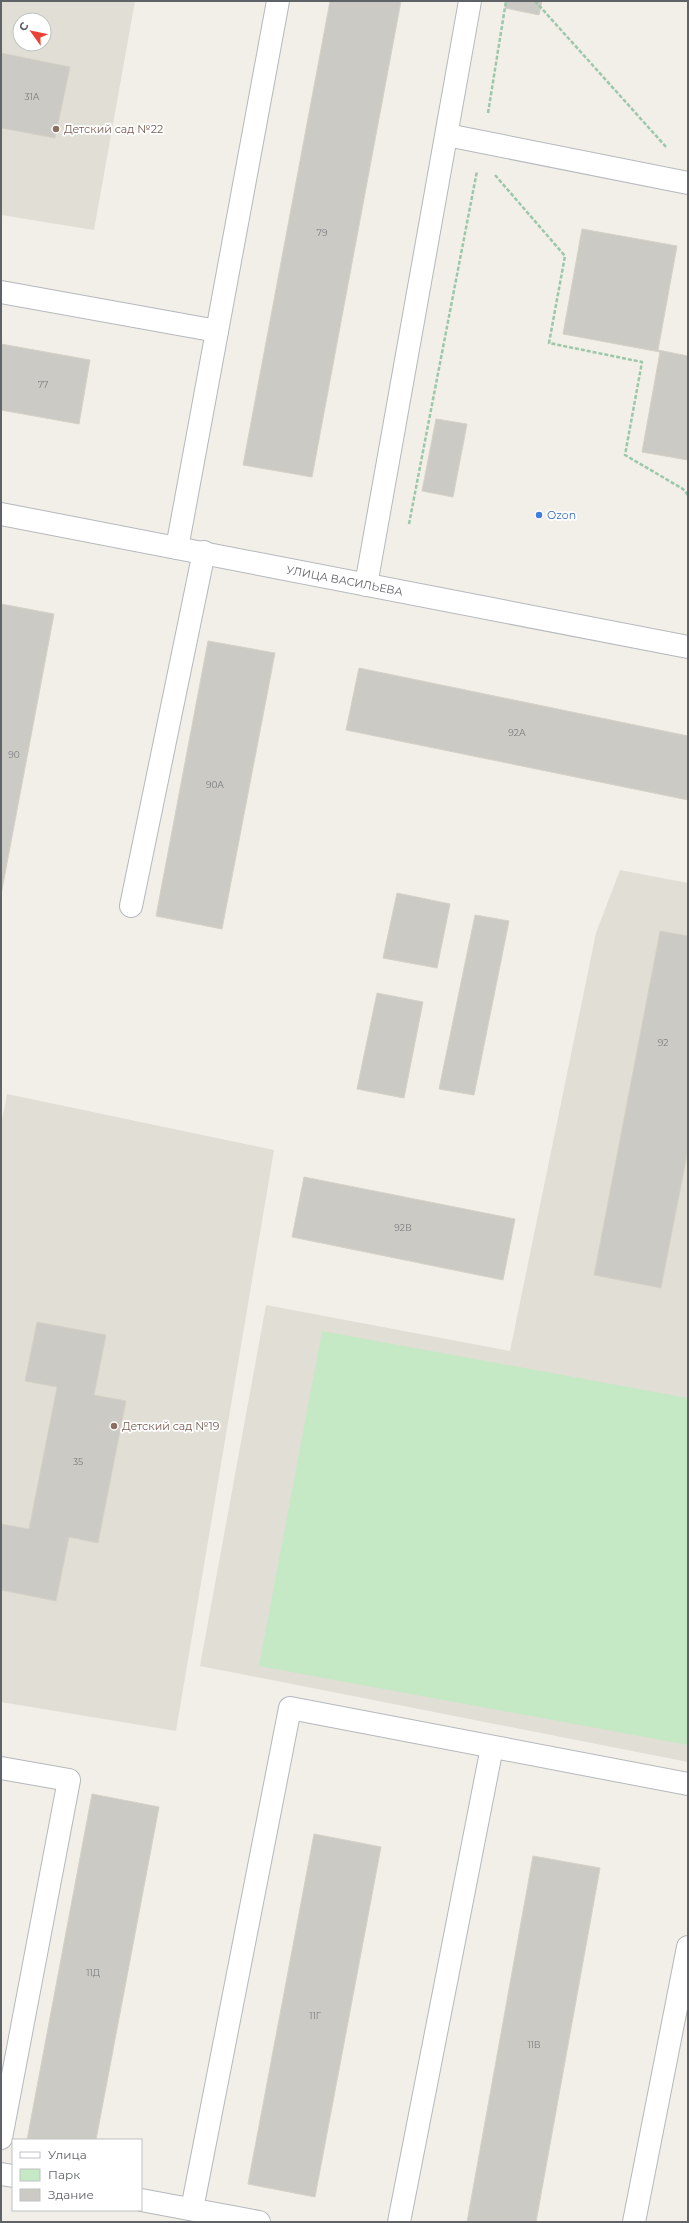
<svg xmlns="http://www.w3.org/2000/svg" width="689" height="2223" font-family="Montserrat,sans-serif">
<rect width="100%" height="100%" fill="#f1efe8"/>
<!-- education -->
<path fill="#e1ded6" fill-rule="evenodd" d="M1,1H135L94,230L1,215ZM20,20H44V44H20Z
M620,870L688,883V1762L200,1666L266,1305L510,1351L596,933Z
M7,1094L274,1150L176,1731L1,1702V1125Z"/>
<!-- green -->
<path fill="#c5e8c5" d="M322,1331L688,1398V1745L259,1666Z"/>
<!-- building -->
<path fill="#cccac5" stroke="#d6d1c6" d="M330,1H401L312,477L243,465Z
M507,1H542L539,15L505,8Z
M1,53L70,67L55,138L1,128Z
M582,229L677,246L658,350L688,356V460L642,452L660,352L563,334Z
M1,344L90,360L79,424L1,410Z
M436,419L467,424L453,497L422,491Z
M1,604L54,614L1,895Z
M208,641L275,653L222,929L156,916Z
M359,668L688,736V800L346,730Z
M397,893L450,904L437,968L383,958Z
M475,915L509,921L474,1095L439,1089Z
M660,931L688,936V1150L661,1288L594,1275Z
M377,993L423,1002L404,1098L357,1089Z
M304,1177L515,1219L503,1280L292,1237Z
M37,1322L106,1335L94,1395L126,1401L98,1543L69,1537L56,1601L1,1590V1524L29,1529L57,1387L25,1381Z
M92,1794L159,1807L96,2140H27Z
M314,1834L381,1847L315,2197L248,2184Z
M533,1856L600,1868L536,2222H467Z"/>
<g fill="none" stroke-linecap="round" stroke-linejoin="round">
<!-- minor casing -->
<g stroke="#b5b8bc" stroke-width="24">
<g id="minor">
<path d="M447,135L688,183"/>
<path d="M1,292L217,331"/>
<path id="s1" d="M1,514L688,647"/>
<path d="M177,548L278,1"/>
<path d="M366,585L470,1"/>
<path d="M131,906L204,552"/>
<path d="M1,1768L69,1780L1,2138"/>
<path d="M1,2174L13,2176"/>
<path d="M141,2200L259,2222"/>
<path d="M192,2209L290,1708L688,1784"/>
<path d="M399,2222L492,1747"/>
<path d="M634,2222L688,1947"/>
</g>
</g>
<!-- path -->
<path stroke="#9cc7a9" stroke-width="2.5" stroke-dasharray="4 2" stroke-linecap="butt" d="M535,1L667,148
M488,113L506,1
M495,175L565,256L549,343L642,362L625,455L683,489L688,495
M409,524L477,171"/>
<!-- minor -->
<use href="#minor" stroke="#fff" stroke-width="22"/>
</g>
<!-- markers -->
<g fill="#8d6e63" stroke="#fff" stroke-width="1.5">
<circle cx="56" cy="129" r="4"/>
<circle cx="114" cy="1426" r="4"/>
</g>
<circle fill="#3f7fe0" stroke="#fff" stroke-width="1.5" cx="539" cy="515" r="4"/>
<g text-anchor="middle" stroke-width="3.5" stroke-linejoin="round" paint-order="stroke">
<!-- number labels -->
<g font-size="9" fill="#7a7d7f">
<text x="32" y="100">31А</text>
<text x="322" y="236">79</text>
<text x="43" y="388">77</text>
<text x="517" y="736">92А</text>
<text x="14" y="758">90</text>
<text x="215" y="788">90А</text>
<text x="663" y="1046">92</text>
<text x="403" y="1231">92В</text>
<text x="78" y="1465">35</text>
<text x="93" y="1976">11Д</text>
<text x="315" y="2019">11Г</text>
<text x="534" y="2048">11В</text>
</g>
<!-- education labels -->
<g font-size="11" fill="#785e54" stroke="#fff" text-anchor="start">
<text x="64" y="133">Детский сад №22</text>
<text x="122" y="1430">Детский сад №19</text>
</g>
<!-- shop labels -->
<g font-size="11" fill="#366cbe" stroke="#fff" text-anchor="start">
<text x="547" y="519">Ozon</text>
</g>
<!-- street labels -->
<g font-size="11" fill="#5f6368" stroke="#fff">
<text dy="4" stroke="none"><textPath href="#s1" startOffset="350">УЛИЦА ВАСИЛЬЕВА</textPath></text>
</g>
</g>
<!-- border -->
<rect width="689" height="2223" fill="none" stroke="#5f6368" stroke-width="4"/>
<!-- legend -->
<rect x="12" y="2139" width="130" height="72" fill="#ffffff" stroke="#bfc1c3"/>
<rect x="20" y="2152" width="20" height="6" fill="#ffffff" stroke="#bfc1c3"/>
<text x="48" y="2159" font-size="12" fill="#5f6368">Улица</text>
<rect x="20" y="2169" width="20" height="12" fill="#c5e8c5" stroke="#bfc1c3"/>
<text x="48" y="2179" font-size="12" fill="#5f6368">Парк</text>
<rect x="20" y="2189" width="20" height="12" fill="#cccac5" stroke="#bfc1c3"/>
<text x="48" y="2199" font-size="12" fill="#5f6368">Здание</text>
<!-- north arrow -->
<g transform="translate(32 32) rotate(303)"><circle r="19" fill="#ffffff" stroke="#bfc1c3"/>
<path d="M0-3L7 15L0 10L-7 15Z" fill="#ea4335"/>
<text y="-6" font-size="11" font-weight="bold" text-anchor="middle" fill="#5f6368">С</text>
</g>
</svg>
